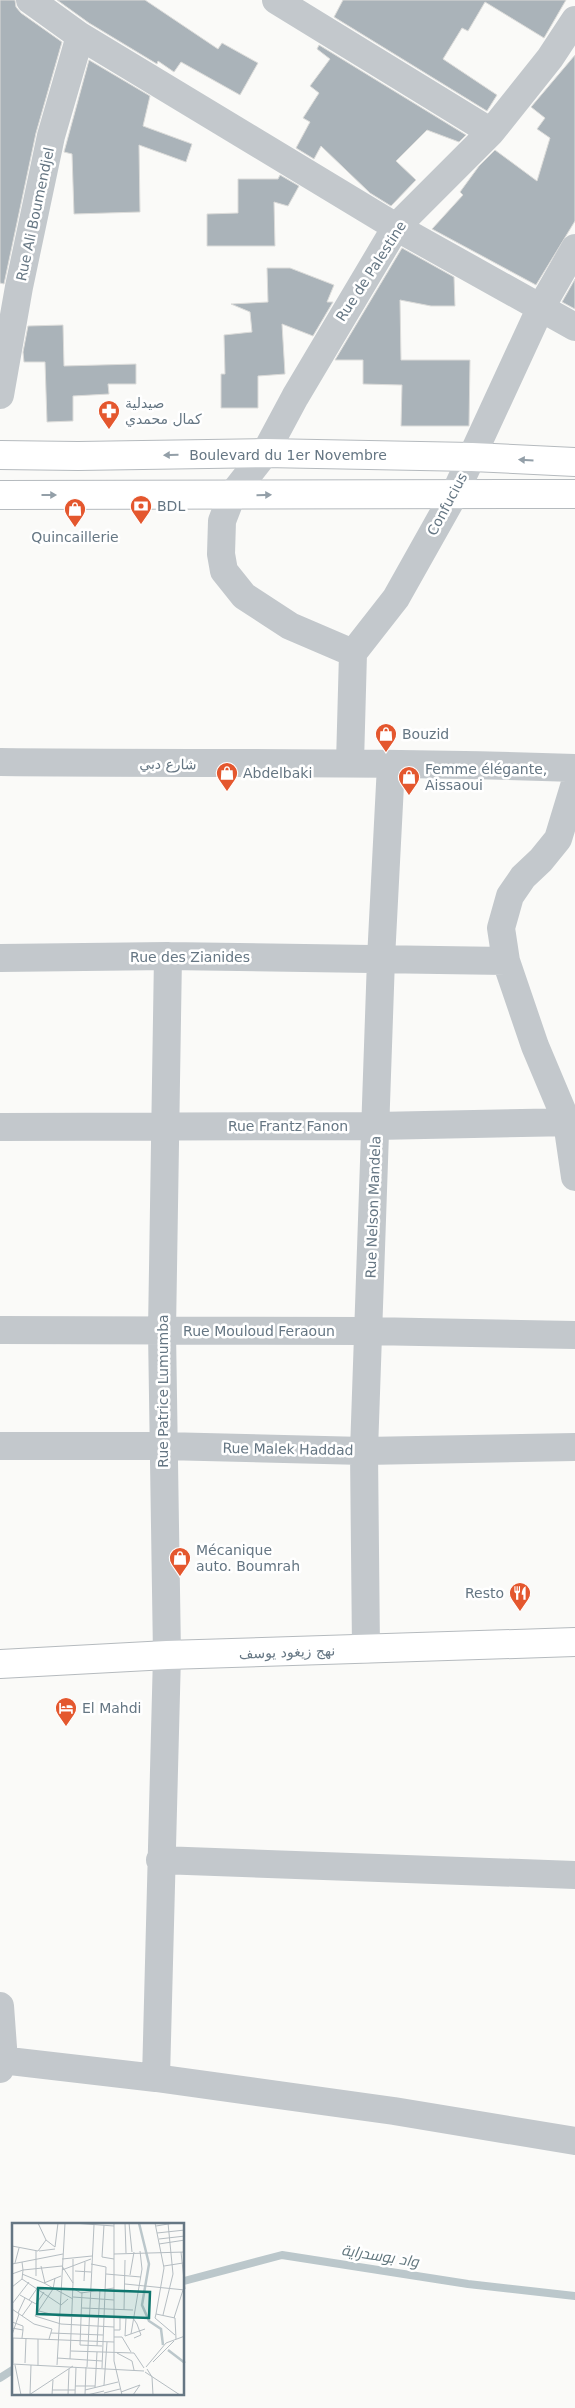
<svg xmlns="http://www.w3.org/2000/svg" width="575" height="2408" font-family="'DejaVu Sans',Cairo,sans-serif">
<rect width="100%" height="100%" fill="#fafaf8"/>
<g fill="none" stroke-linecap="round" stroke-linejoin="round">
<!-- stream -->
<path stroke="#bbc7cb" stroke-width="8" d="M184,2281L282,2255L468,2284L575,2296
M0,2378L14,2369"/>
</g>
<!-- building -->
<path fill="#aab3b9" stroke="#dcdcda" d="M0,0H15L16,7L21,13L62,42L36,133L4,284L0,283Z
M57,0H145L218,49L222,43L258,63L240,95L181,62L174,72L158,61L157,64L89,23Z
M343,0H566L544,38L485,2L468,31L462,28L443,59L497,95L487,111L334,17Z
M319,45L466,135L459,142L427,130L396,161L416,180L391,206L370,193L321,146L314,159L296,148L310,122L303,118L319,93L310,86L330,59L317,49Z
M575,55V221L536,285L432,229L463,195L460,192L479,166L495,150L537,181L550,138L537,129L545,118L531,107Z
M89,60L150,96L143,126L192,144L186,162L139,145L140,212L74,214L72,154L64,152Z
M280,175L299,186L288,206L274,202L275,246H207V214L238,213V179H278Z
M402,248L454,277L455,306H431L400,300L401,360H470L469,426H401L402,385L363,384V360H335Z
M267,268H290L334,285L327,302H333L313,336L282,324L285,374L258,376V408H221V374H225L224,335L252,332L250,312L231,304L268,302Z
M575,279V309L562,302Z
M63,325L64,366L136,364V384H108L109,394L73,396V421L47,422L45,362H24L23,352L28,326Z"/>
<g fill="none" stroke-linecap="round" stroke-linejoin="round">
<!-- major casing -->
<g stroke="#b5babe" stroke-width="30">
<path id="major" d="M0,455L78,456L265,453L472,457L575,462
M0,495L575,494
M0,1664L167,1655L575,1642"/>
</g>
<!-- minor -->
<path stroke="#c3c8cc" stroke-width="28" d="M30,0L80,36L396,227L575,327
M276,0L491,132
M0,395L19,287L51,136L80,36
M353,653L290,626L244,596L224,571L221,554L222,521L232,495L265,453L295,397L396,227L491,132L550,58L575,20
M0,762C192,764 383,761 575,768
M350,763L353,653L396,598L455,493L540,309L575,248
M575,783L558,839L541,860L523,877L510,896L501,928L506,961L535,1046L567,1122L575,1177
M0,958L168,956L506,961
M0,1127L376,1126L575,1122
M0,1330L368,1331L575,1335
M0,1446H163L364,1451L575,1447
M366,1649L364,1451L381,959L391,765
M160,1860L575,1875
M0,2006L4,2061L0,2069
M0,2060L156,2078L394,2111L575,2141
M156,2078L167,1655L162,1331L168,956"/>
<!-- major -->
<use href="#major" stroke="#fff" stroke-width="28"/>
</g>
<!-- one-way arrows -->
<defs><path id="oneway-solid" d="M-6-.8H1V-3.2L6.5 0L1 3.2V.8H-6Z" transform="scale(1.25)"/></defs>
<g fill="#939fa8">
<use href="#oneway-solid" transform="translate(171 455) rotate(179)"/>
<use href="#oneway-solid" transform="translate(526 460) rotate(-177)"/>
<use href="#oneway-solid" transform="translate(49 495)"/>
<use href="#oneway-solid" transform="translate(264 495) rotate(-1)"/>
</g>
<!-- icons -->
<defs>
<g id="pharmacy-pin" transform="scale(1.125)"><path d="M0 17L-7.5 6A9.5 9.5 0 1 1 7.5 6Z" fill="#e4572e" stroke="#fff"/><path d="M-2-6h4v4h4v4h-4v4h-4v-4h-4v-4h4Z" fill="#fff"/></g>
<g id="bank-pin" transform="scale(1.125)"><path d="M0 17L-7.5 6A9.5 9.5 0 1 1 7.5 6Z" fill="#e4572e" stroke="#fff"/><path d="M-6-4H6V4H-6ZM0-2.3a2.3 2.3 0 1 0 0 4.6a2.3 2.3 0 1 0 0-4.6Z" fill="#fff"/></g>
<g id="shop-pin" transform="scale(1.125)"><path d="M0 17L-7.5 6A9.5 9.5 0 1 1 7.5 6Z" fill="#e4572e" stroke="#fff"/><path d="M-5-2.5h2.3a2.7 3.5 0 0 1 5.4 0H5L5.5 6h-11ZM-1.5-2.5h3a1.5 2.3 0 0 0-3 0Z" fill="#fff"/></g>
<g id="restaurant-pin" transform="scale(1.125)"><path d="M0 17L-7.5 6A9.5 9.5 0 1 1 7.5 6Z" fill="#e4572e" stroke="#fff"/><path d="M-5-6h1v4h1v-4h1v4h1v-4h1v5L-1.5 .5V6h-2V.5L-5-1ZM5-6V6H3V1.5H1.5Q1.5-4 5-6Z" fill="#fff"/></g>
<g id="hotel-pin" transform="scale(1.125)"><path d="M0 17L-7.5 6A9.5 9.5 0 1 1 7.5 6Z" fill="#e4572e" stroke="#fff"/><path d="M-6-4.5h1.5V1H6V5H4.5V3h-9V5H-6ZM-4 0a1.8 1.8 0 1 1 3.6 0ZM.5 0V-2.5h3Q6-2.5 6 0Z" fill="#fff"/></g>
</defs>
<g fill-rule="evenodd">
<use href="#pharmacy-pin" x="109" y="411"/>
<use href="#bank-pin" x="141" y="506"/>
<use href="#shop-pin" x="75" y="509"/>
<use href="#shop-pin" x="386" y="734"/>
<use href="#shop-pin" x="227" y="773"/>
<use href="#shop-pin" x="409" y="777"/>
<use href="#shop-pin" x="180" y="1558"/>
<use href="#restaurant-pin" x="520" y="1593"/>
<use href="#hotel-pin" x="66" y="1708"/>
</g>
<g text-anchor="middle" stroke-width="5" stroke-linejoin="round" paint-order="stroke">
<!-- street labels -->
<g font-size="14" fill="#657683" stroke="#fff">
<text transform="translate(35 214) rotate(-78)" y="5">Rue Ali Boumendjel</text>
<text transform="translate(371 271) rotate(-57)" y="5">Rue de Palestine</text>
<text x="288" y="460">Boulevard du 1er Novembre</text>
<text transform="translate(447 504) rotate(-62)" y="5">Confucius</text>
<text transform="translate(168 764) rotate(1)" y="5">شارع دبي</text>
<text x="190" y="962">Rue des Zianides</text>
<text x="288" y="1131">Rue Frantz Fanon</text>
<text transform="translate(373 1207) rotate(-88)" y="5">Rue Nelson Mandela</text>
<text x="259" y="1336">Rue Mouloud Feraoun</text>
<text transform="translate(163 1391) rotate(-90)" y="5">Rue Patrice Lumumba</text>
<text transform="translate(288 1449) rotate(1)" y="5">Rue Malek Haddad</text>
<text transform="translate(287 1652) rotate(-2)" y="5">نهج زيغود يوسف</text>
</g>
<!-- poi labels -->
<g font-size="14" fill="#657683" stroke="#fff" text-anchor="start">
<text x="125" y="408">صيدلية<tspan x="125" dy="16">كمال محمدي</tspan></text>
<text x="157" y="511">BDL</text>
<text x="75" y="542" text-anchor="middle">Quincaillerie</text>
<text x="402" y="739">Bouzid</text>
<text x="425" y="774">Femme élégante,<tspan x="425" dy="16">Aissaoui</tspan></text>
<text x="243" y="778">Abdelbaki</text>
<text x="196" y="1555">Mécanique<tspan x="196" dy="16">auto. Boumrah</tspan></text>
<text x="504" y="1598" text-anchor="end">Resto</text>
<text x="82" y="1713">El Mahdi</text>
</g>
<!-- water labels -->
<g font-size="15" font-style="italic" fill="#60757c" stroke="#fff">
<text transform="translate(380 2256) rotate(9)" y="5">واد بوسدراية</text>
</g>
</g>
<!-- overview -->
<g transform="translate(12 2223)">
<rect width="172" height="172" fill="#fafaf8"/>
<path fill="none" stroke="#bbc7cb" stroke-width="2.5" d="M127,0L137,41L130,82L137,98L149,106L151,122M156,127L173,140"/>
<path fill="none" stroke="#b5bdc2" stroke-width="1" d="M26,0L34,17L43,24L46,0M61,0L102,3M102,0V138L110,172M113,0L114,30M117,0L120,29M143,0L152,45L144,91L163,95L164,116M92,2L90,34L102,36M144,3L162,0M145,10L173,7M147,16L173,13M147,21L173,17M0,23L26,28L34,17M24,28V53M27,28L43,26M169,29L173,66M102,31L173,29M50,36L80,33M3,40L7,25M0,41L51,31M79,41L94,44L90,145M29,43L33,60M152,43L171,40M50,47L79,36M63,48L79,49M0,51L11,47L10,39M10,51L32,60M94,51L129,54M118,52L122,29M49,53L32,60L61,76M43,55L41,66L23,93L49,101L102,104M10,56L11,47L50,43L61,60L58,136M72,58L73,39M61,60V36M113,61L173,67M0,64L10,56L49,82L56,76M62,66L69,70L102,65M70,69L68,122L90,123M8,72L24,81L32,69M61,74L102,77M17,77L26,64M0,81L17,59M70,85L121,87M0,86L22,101L40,106L37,116M112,87L113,37M27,88L46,93L114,95L113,113M6,90L13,75M144,91L143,95L163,112M151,92L161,51L156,0M10,93L20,79M114,95H121L125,101L129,112L122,115M162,95L171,67M0,99L11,103V107M0,105L11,107L10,115M102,107H108V95M39,110L91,112M119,111L130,46L128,28M0,112L7,91M113,113L133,106M102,114H110L119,129M0,115L102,119M85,123L88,66M59,128L122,130L132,145M105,130L120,138L122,147M45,135L90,138M141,139L162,118M1,140V115M13,140L14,115M0,141L132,148M3,142L9,172M45,142L53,0M26,143V116M75,144L82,2M134,144L154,120L173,113M135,146L140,154L141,172M133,149L168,172M92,162L95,119M63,163H83M83,165L85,129M40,167H63M73,167L106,159M109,169L128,162L121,172M92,170L108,166M17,172L61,143M18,172L19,142M40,172L41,157M56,172L57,146M63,172L64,144M73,172L74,144M75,172L92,168"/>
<path fill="#0f766e" fill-opacity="0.15" stroke="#0f766e" stroke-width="2.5" d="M26,65L138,69L137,95L25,91Z"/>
<rect width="172" height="172" fill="none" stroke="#657683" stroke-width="2.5"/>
</g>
</svg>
